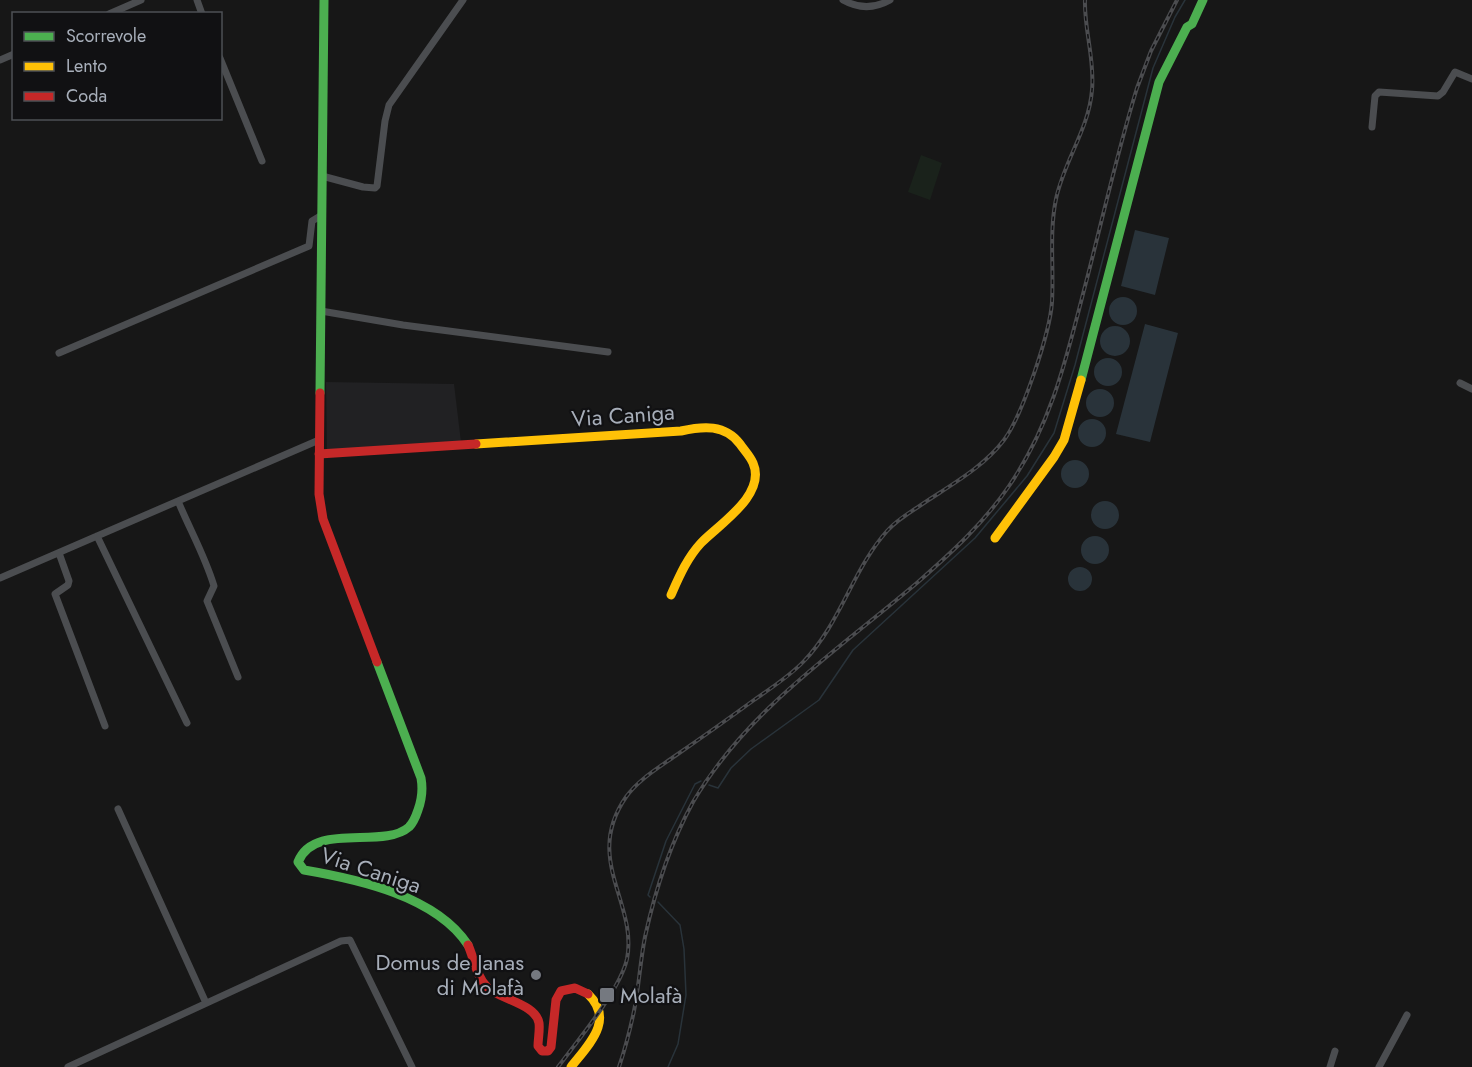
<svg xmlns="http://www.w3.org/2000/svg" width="1472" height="1067" font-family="Jost,sans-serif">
<rect width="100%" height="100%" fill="#171717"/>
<!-- built -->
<path fill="#212123" d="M326,382L454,384L461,442L327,455Z"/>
<!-- green -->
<path fill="#1a221b" d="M921,155L942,163L930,200L908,192Z"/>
<!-- water -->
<path fill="#29333a" d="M1135,230L1169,238L1155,295L1121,286Z
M1109 311a14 14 0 1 1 28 0a14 14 0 1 1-28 0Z
M1145,324L1178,333L1150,442L1116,434Z
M1100 341a15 15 0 1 1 30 0a15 15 0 1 1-30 0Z
M1094 372a14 14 0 1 1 28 0a14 14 0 1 1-28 0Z
M1086 403a14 14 0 1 1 28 0a14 14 0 1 1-28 0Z
M1078 433a14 14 0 1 1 28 0a14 14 0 1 1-28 0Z
M1061 474a14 14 0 1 1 28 0a14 14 0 1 1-28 0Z
M1091 515a14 14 0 1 1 28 0a14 14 0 1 1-28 0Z
M1081 550a14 14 0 1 1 28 0a14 14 0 1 1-28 0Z
M1068 579a12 12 0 1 1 24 0a12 12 0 1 1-24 0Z"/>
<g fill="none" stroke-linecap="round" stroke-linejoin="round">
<!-- stream -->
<path stroke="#29333a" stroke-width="1.5" d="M709,785L718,788L731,768L751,749L819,700L853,650L975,538L1027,476L1054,433L1075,365L1153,68L1175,17L1185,0
M650,897L648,895L666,841L695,784L701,781
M658,902L680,925L684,949L686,995L678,1044L668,1067"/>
<!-- street -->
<path stroke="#4b4d50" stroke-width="7" d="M197,0L202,14
M843,0C859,9 874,9 890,0
M109,14L141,0
M220,58L262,161
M0,60L14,54
M1372,127L1375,96L1379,92L1438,96L1443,92L1455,72L1472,79
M322,176L363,187L375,188L377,186L385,121L389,105L463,0
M321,311L403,325L608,352
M59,353L309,246L312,221L322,215
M1460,383L1472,389
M178,501C190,530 205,556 214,586L207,601L238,677
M97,536L187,723
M59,553L69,581L68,585L55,594L105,726
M0,578L319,440
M118,809L206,1003
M68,1067L341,941L350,940L412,1067
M1330,1067L1335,1051
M1379,1067L1407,1015"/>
<!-- fast -->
<path stroke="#4caf50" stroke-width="9" d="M1081,380L1159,82L1187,27L1192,24L1203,0
M320,393L324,0
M377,662L421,778C423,789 422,799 418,810C416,816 414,822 409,827C383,850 314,821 298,862L304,870C357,879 436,896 468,945"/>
<!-- slow -->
<path stroke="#ffc107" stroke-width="9" d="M476,444L681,431C703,426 725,424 740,444C744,450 750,456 753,463C767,495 718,525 701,543C687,558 679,577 671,595
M995,538L1054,457L1064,440L1081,380
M571,1067C589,1044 615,1020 588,994"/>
<!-- jam -->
<path stroke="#c62828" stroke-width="9" d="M320,393L319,494L323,519L377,662
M319,454L476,444
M468,945C474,958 476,976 487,987C499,999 536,1004 539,1023C540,1030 538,1039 538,1046L542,1051H548L551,1047L556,1000L561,991L575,988L588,994"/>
<!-- rail casing -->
<g stroke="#4b4c4f" stroke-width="4">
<path id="rail" d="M558,1067C578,1040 620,990 627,959C638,903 583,859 626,797C638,780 658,768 675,756C701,738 728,719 754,700C771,688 790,676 804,661C840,624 853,569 887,531C896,521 907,514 918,507C947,487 982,469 1004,440C1022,416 1050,333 1052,302C1054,267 1049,233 1056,199C1064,161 1089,129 1092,90C1095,59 1084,30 1085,0
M619,1067C625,1049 630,1030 634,1011C639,987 640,962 645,937C655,891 670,844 693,802C747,710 838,650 918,582C951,553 984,523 1009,486C1050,426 1065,364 1083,294C1101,226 1116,156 1137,88L1151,51L1177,0"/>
</g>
<!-- rail -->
<use href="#rail" stroke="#111113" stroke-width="1.5" stroke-dasharray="4.5" stroke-linecap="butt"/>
</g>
<!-- markers -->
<g fill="#757980" stroke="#111113" stroke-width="2">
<circle cx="536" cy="975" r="6"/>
<rect x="599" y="987" width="16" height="16" rx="3"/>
</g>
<g text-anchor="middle" stroke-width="4.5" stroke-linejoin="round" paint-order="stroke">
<!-- street labels -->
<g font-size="22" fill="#a7aeb9" stroke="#111113">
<text transform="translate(623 415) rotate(-4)" y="8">Via Caniga</text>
<text transform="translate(371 870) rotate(18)" y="8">Via Caniga</text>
</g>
<!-- poi labels -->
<g font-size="22" fill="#a7aeb9" stroke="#111113" text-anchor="end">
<text x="524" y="970">Domus de Janas<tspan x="524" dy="25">di Molafà</tspan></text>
<text x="620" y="1003" text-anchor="start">Molafà</text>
</g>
</g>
<!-- legend -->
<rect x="12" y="12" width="210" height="108" fill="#111113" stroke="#4d5055" stroke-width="1.5"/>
<rect x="24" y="32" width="30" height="9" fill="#4caf50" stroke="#4d5055" stroke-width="1.5"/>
<text x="66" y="42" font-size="18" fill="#a7aeb9">Scorrevole</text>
<rect x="24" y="62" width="30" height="9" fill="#ffc107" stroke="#4d5055" stroke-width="1.5"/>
<text x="66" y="72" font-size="18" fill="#a7aeb9">Lento</text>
<rect x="24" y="92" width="30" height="9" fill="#c62828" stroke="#4d5055" stroke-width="1.5"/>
<text x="66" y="102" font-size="18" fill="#a7aeb9">Coda</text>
</svg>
